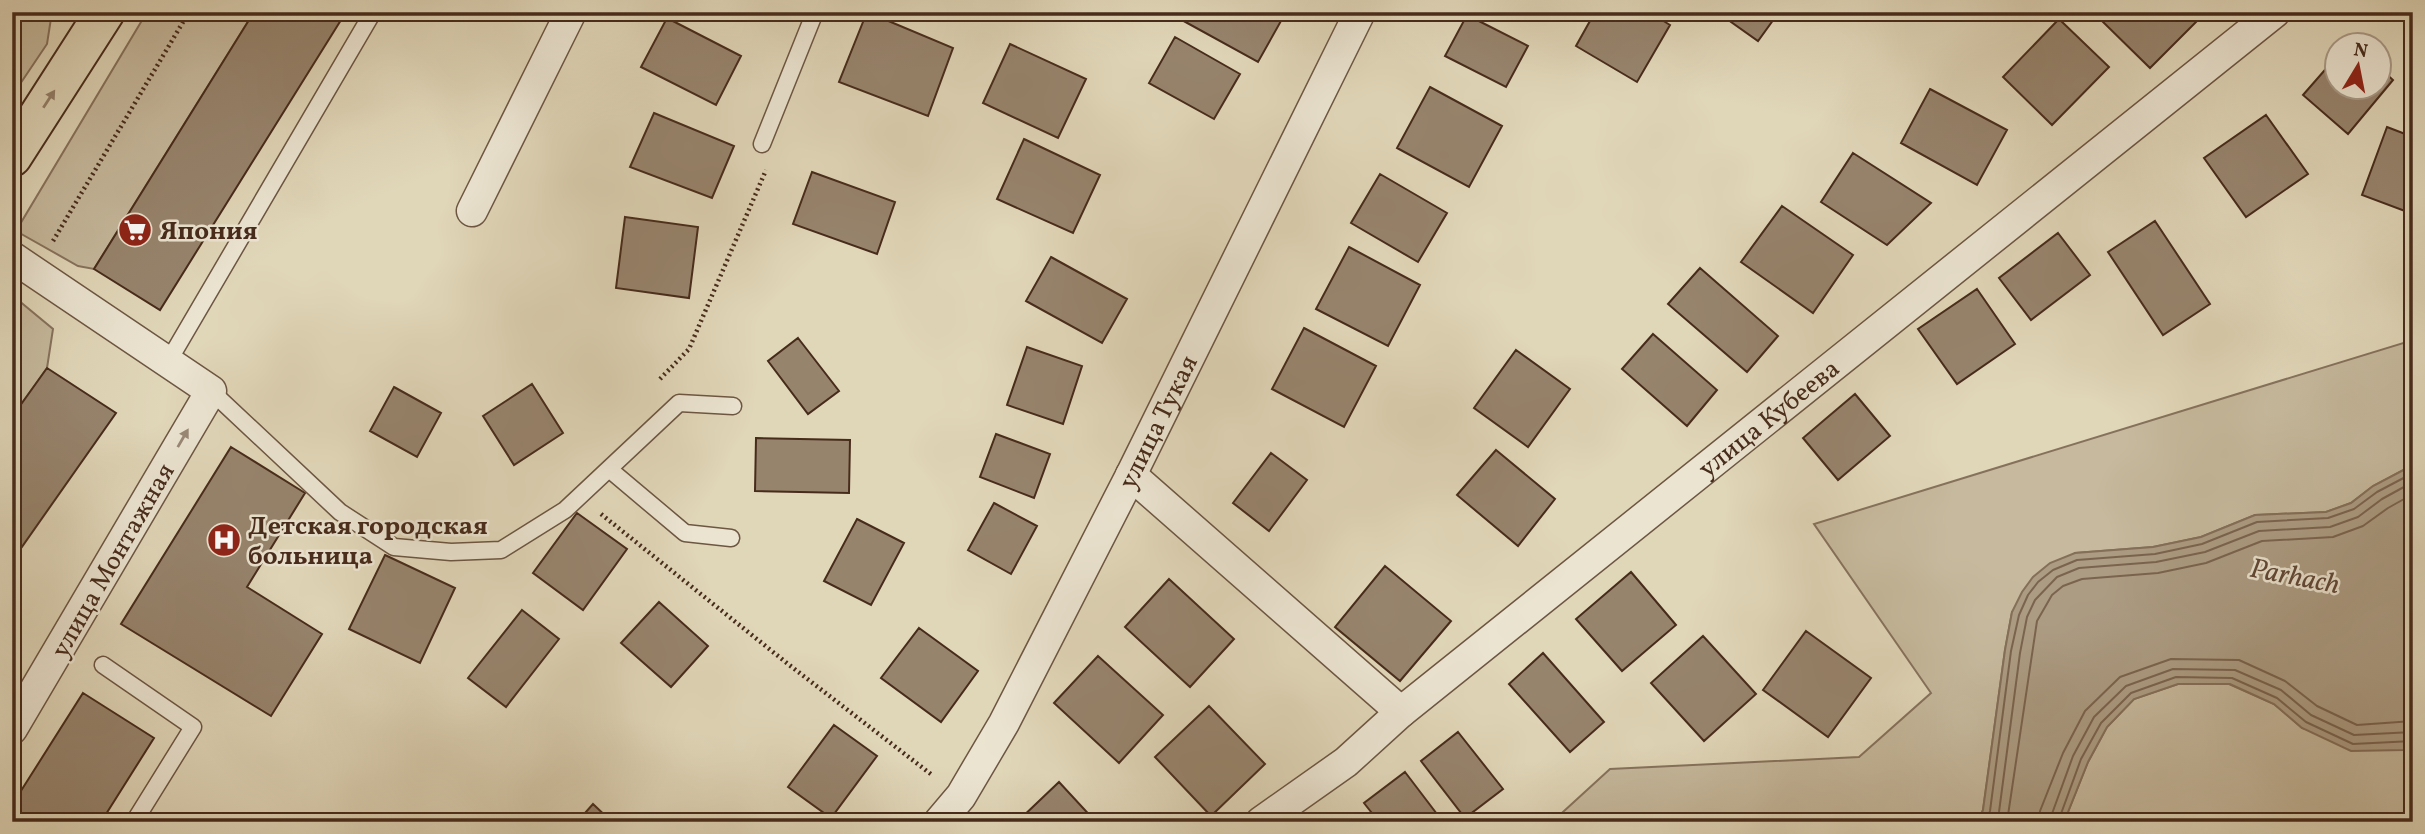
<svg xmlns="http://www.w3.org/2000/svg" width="2425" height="834" font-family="Vollkorn,serif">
<rect width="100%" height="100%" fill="#e0d6b8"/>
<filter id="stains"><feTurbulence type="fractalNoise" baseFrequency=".00286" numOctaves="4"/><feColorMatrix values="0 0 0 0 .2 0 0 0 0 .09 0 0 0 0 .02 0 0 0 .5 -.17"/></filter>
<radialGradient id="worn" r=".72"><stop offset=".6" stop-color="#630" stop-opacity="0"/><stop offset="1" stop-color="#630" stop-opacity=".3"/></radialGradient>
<!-- green -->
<path fill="#c6b99d" stroke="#86725c" stroke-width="2" d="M12,12H52L47,44L12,96Z
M147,12H254L94,269L78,266L16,231Z
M12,295L53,329L47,368L12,417Z
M2413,340V465L2373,486L2351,503L2326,512L2255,515L2201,537L2153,547L2075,553L2012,612L2005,650L1983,810L1978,822H1552L1610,769L1859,757L1931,693L1814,524Z
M2178,684H2229L2274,704L2302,728L2404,750L2413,747V822H2064L2088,762L2107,727L2134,699Z"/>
<!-- water -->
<path fill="#ac9c83" stroke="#846f59" stroke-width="2" d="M2413,465V747L2404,750L2351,751L2302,728L2274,704L2230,684H2178L2134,699L2107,727L2088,762L2064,822H1978L1983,810L2005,650L2012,612L2022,592L2033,577L2050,563L2075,553L2153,547L2201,537L2255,515L2326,512L2351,503L2373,486Z"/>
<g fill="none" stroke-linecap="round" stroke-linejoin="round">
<!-- shore -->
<path stroke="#7a644f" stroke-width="2" d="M1986,822L1990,811L2011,651L2019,615L2028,595L2038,582L2053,570L2077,560L2155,554L2202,544L2257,522L2328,518L2354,509L2377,492L2413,473
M1995,822L1999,812L2020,653L2027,617L2035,600L2057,577L2079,568L2156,562L2205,552L2259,531L2330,527L2358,517L2382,499L2413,482
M2007,822L2037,621L2052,595L2063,586L2082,579L2158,573L2206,563L2262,541L2333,537L2363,526L2388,508L2413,494
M2039,822L2040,811L2063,753L2085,711L2120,677L2171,659L2239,660L2285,681L2317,706L2357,725L2413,721
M2049,822L2073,756L2094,717L2126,686L2173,669L2235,670L2281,690L2311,715L2354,735L2413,732
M2058,822L2081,759L2101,723L2131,693L2176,677L2232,678L2277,698L2306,722L2353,744L2413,741"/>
</g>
<!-- building -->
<path fill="#97846d" stroke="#472b1b" stroke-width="2" d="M254,12H346L160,310L94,269Z
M867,12L953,48L928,116L839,82Z
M1184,12H1286L1258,62L1180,19Z
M1595,12H1649L1670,25L1637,82L1576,46Z
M1717,12H1779L1758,41Z
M2109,12H2206L2150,68L2101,20Z
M1467,15L1528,46L1506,87L1445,56Z
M667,18L741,56L716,105L641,67Z
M2059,19L2109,67L2052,125L2003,77Z
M1175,37L1240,74L1214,119L1149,83Z
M1010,44L1086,79L1058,138L983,103Z
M2338,55V88H2380V68L2393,80L2348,134L2303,95Z
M1430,87L1502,126L1469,187L1397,148Z
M1930,89L2007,130L1977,185L1901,143Z
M654,113L734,146L712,198L630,167Z
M2266,115L2308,174L2246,217L2204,158Z
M2387,127L2413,137V214L2362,195Z
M1024,139L1100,175L1073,233L997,199Z
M1853,153L1931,203L1887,245L1821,202Z
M812,172L895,202L877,254L793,224Z
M1380,174L1447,213L1418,262L1351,223Z
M1782,206L1853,255L1813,313L1741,262Z
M625,217L698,227L689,298L616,288Z
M2155,221L2210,304L2163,335L2108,252Z
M2058,233L2090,275L2031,320L1999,278Z
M1349,247L1420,285L1388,346L1316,309Z
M1051,257L1127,299L1102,343L1026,301Z
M1700,268L1778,336L1747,372L1668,304Z
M1977,289L2015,344L1957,384L1918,329Z
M1304,328L1376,366L1344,427L1272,389Z
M1653,334L1717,390L1687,426L1622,369Z
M798,338L839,391L808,414L768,361Z
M1027,347L1082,366L1063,424L1007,405Z
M1516,350L1570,389L1528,447L1474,408Z
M47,368L116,413L12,561V417Z
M532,384L563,433L514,465L483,416Z
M394,387L441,413L417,457L370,431Z
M1855,394L1890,436L1838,480L1803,438Z
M996,434L1050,454L1034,498L980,477Z
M756,438L850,440L849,493L755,491Z
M231,447L305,493L247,587L322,634L271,716L121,624Z
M1496,450L1555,499L1518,546L1457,495Z
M1271,453L1307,480L1269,531L1233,503Z
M994,503L1037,526L1011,574L968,550Z
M577,513L627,549L583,610L533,573Z
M857,519L904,543L871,605L824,581Z
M385,555L455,588L420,663L349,629Z
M1385,566L1451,621L1400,681L1335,627Z
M1631,572L1676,625L1622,671L1576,619Z
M1169,579L1234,639L1190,687L1125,627Z
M659,602L708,646L671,687L621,643Z
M522,610L559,639L506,707L468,678Z
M919,628L978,671L941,722L881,678Z
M1806,631L1871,678L1828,737L1763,690Z
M1703,636L1756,694L1704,741L1651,683Z
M1543,653L1604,722L1570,752L1509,684Z
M1098,656L1163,715L1119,763L1054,703Z
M83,693L154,738L101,822H12V805Z
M1209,706L1265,764L1211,816L1155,757Z
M834,725L877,756L831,818L788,787Z
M1458,732L1503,789L1465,818L1421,761Z
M1405,772L1443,822H1379L1364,803Z
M1059,782L1096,822H1017Z
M593,804L612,822H577Z"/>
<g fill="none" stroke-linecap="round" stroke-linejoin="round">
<!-- lane casing -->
<g stroke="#6d5642" stroke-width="19">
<path id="lane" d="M762,144L815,12
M168,362L373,12
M211,391L340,512L394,547L451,552L501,550L565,510L679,403L733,406
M609,469L685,533L731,538
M103,665L193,727L134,822"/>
</g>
<!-- street casing -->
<g stroke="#6d5642" stroke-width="33">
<g id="street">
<path d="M472,211L571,12"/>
<path d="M12,257L211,391L12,729"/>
<path d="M1131,475L1401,712"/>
<path id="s1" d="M939,822L961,796L1004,723L1131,475L1360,12"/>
<path id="s2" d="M1261,822L1346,762L1401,712L2275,12"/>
</g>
</g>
<!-- primary casing -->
<g stroke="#472b1b" stroke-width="42">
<path id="primary" d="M12,157L105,12"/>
</g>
<!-- path -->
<path stroke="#472b1b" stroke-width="4.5" stroke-dasharray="2 3.5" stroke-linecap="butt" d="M53,241L189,12
M660,379L689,349L766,170
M601,514L788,664L932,775"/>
<!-- lane -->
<use href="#lane" stroke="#ebe4d1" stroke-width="16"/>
<!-- street -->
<use href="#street" stroke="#ebe4d1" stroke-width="30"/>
<!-- primary -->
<use href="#primary" stroke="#e0d6b8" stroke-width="38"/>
</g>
<!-- one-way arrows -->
<defs><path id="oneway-solid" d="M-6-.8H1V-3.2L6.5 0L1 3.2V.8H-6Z" transform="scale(1.75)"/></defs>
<use fill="#94806a" href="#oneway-solid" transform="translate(49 99) rotate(-57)"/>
<use fill="#998876" href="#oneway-solid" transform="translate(183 438) rotate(-60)"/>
<!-- icons -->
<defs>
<g id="supermarket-disc" transform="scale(1.75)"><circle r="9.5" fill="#8f2418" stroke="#ebe4d1"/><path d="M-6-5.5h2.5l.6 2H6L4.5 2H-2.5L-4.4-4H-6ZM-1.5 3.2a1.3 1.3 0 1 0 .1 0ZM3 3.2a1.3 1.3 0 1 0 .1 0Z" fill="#fff"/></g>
<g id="hospital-disc" transform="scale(1.75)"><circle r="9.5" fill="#8f2418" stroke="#ebe4d1"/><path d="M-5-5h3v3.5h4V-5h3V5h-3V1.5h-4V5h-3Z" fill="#fff"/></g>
</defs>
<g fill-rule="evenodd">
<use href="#supermarket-disc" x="135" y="230"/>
<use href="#hospital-disc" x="224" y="540"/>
</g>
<g text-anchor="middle" stroke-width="5" stroke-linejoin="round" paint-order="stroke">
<!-- poi labels -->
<g font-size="26" font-weight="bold" fill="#472b1b" stroke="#ebe4d1" text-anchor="start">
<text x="160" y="239">Япония</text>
<text x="248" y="534">Детская городская<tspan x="248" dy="30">больница</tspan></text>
</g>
<!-- street labels -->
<g font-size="26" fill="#472b1b" stroke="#ebe4d1">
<text dy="9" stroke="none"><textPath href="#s2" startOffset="649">улица Кубеева</textPath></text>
<text dy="9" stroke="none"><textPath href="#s1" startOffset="457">улица Тукая</textPath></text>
<text transform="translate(112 560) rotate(-60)" y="9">улица Монтажная</text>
</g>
<!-- water labels -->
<g font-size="28" font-style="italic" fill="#604735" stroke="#ebe4d1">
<text transform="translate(2295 575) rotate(11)" y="10">Parhach</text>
</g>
</g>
<!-- margin -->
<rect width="2425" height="834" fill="none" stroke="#e0d6b8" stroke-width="42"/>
<rect x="14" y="14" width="2397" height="806" fill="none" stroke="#472b1b" stroke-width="3.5"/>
<rect x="21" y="21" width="2383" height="792" fill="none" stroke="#472b1b" stroke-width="2"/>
<!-- north arrow -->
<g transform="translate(2358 66) rotate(10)"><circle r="33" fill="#ebe4d1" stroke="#a99a88" stroke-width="2"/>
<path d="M0-5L12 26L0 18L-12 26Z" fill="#8f2418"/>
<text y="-10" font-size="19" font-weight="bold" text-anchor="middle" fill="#472b1b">N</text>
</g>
<rect width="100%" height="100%" filter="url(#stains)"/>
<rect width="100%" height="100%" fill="url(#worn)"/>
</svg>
